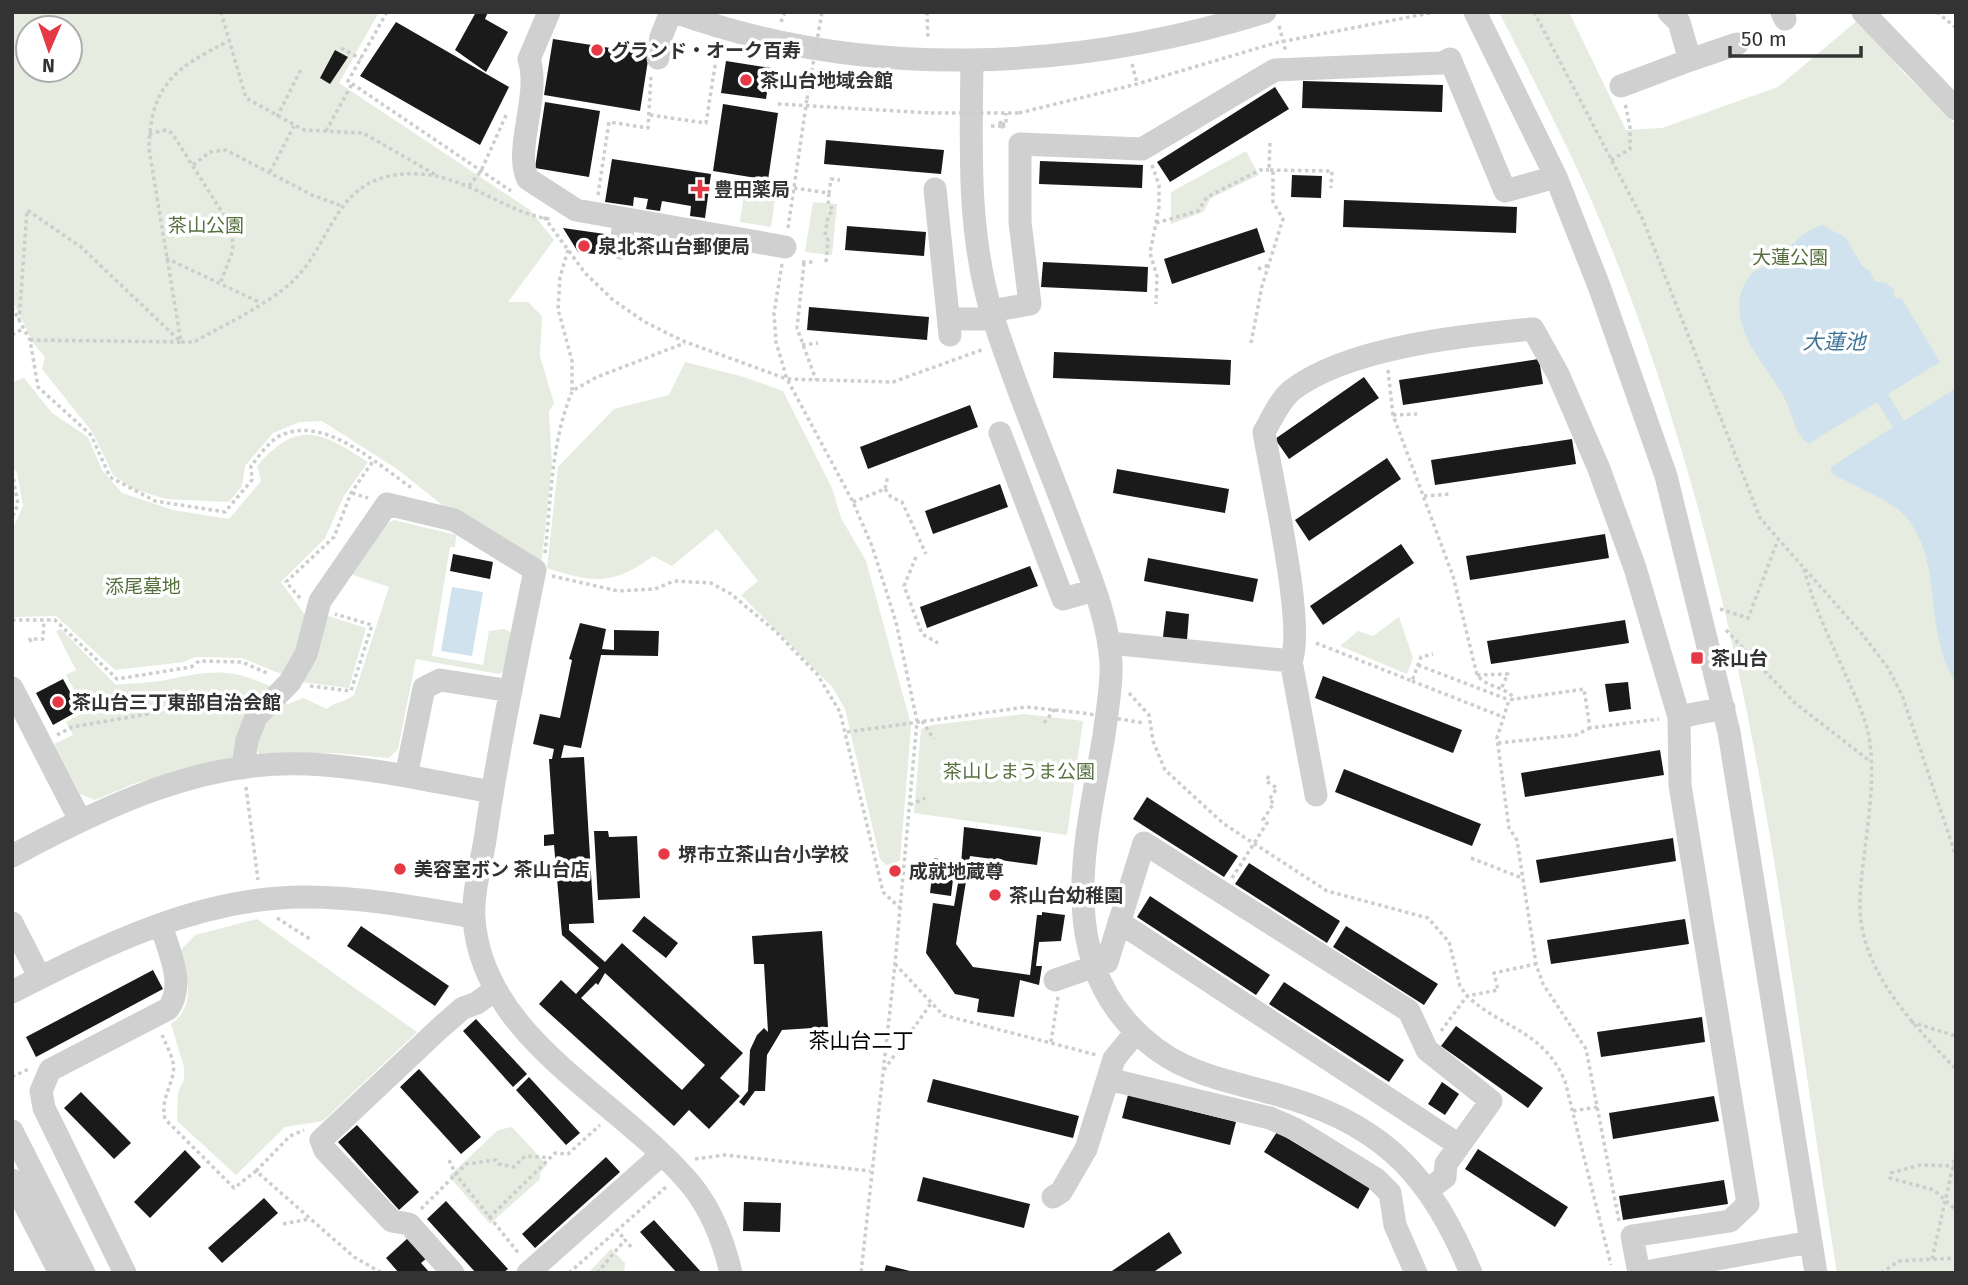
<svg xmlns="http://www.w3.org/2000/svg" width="1968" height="1285" font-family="'Fira Sans','Noto Sans JP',sans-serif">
<rect width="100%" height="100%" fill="#fff"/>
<!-- green -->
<path fill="#e6ecdf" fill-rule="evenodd" d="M12,12H379L339,83L530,210L554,240L508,302H528L542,316L540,356L554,403L549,411L552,465L541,567L456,516L397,469L322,421L300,422L273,433L245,466L242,486L229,502L166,499L133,489L113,475L93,433L42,369L45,357L34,344L12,300ZM28,28H70V70H28Z
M1499,12H1569L1626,130L1662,128L1778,87L1858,20L1904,73L1956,125V1273H1837C1799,1043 1775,810 1718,584C1682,440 1636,294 1573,160C1549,110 1524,61 1499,12Z
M1246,151L1259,175L1211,198L1203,212L1171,224V192Z
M746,179L773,183L771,194L775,199L771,227L740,222Z
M813,202L837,204L832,255L805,252Z
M685,362L744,377L783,391L832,488L841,518L866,561L909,717L911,727L900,861L886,865L880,859L845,709L833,688L741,595L758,581L717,529L672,566L653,556C613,586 592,583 547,568L558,467L614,409L669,395Z
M24,378L52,413L88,437L102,470L122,493L173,510L229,519L261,481L257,466C298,419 320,431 368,462L344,496L325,538L281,582L311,623L322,614L366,628L349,688L301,682L242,658L195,657L184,662L115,670L56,616L12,617V530L23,506L17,473L12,467V382Z
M394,520L456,535L455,547H450L432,656L483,665L489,631L504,629L512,633L506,669L499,674L416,659L398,749L389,758L335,753L259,754L255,745L266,720L280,703L288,704L303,698L327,709C335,701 345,703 354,695L389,587L350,574L386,524Z
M1399,617L1413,658L1407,674L1340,646L1358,631L1373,636Z
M61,629L116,685C132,683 150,683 166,680C210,671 229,667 272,687L233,758L136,783L95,800L80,794L54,744L73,735L66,722L86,711L66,675L76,670L56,631Z
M1024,714L1083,721L1067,835L914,813L921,729L932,725Z
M257,919L417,1032L323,1121L285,1127L236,1175L177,1121L178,1092L184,1080V1067L171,1024C197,1006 187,977 180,951L195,935Z
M512,1127L547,1165L540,1173V1179L490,1224L449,1176L498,1130Z
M611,1249L625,1263L624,1273H588Z"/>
<!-- water -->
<path fill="#cfe2ee" d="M1822,225L1846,238L1862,266L1870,271L1874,281L1886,283L1894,289V297L1902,299L1940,362L1888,394L1904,421L1956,388V683C1921,629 1946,555 1901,512C1889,500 1848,483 1831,473V467L1893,427L1877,402L1808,444C1793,431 1793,414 1784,397C1765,363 1719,319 1749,277C1754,269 1768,266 1775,260C1791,247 1802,231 1822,225Z
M452,587L483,592L472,656L441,651Z"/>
<!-- building -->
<path fill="#1a1a1a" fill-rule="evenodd" d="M476,12H488L485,19L508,32L486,72L455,50Z
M396,22L509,87L480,145L360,76Z
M553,39L649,54L640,111L544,95Z
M335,50L348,57L330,84L320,78Z
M726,61L771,68L766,99L721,93Z
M1303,81L1443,85L1442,112L1302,108Z
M1275,87L1289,109L1170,182L1157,162Z
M545,102L600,111L589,177L535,168Z
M723,104L778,113L768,180L713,171Z
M826,140L944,150L941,174L824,164Z
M612,159L711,174L705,218L690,216L691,206L662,201L660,211L646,209L648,199L634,197L633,206L605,202Z
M1040,161L1143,165L1142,188L1039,184Z
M1292,175L1322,176L1321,198L1291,197Z
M1344,200L1517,207L1516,233L1343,227Z
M847,226L926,232L924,256L845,250Z
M563,228L605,234L603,255L578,252Z
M1257,228L1265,252L1172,284L1164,259Z
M1043,262L1148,267L1147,292L1041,287Z
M809,307L929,317L927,340L807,330Z
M1054,352L1231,360L1230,385L1053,378Z
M1539,359L1543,384L1403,405L1399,380Z
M1364,377L1379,398L1289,459L1275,439Z
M970,405L978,427L868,469L860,447Z
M1572,439L1576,464L1435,485L1431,460Z
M1387,458L1401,479L1309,541L1295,520Z
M1117,469L1229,489L1225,513L1113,493Z
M1000,484L1008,507L933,534L925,511Z
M1605,534L1609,558L1470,580L1466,556Z
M1401,544L1414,563L1323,625L1310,606Z
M453,554L493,562L490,579L450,571Z
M1148,558L1258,579L1253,602L1144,581Z
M1030,566L1038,586L927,628L920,607Z
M1166,611L1189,614L1187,640L1163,637Z
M1625,620L1629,643L1491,664L1487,641Z
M580,623L606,629L602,649L614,650V630L659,631L658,656L601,655L581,748L564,745L561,758L584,757L594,923L569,924V930L605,962L622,943L743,1053L720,1078L740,1096L709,1129L689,1110L674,1126L539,1004L561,980L576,994L599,968L562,935L554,845L544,846V835L554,834L549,759H552L554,749L533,744L540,714L560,718L572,660L569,659ZM605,973L705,1065L682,1090L581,998L596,983L598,985Z
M1323,676L1462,730L1453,753L1315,698Z
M63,679L80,710L53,725L36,693Z
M1628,682L1631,709L1609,712L1605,684Z
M1660,750L1664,775L1525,797L1521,773Z
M1344,769L1481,824L1472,846L1335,792Z
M1147,797L1238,856L1224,877L1133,819Z
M964,827L1041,837L1037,865L970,856L956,944L973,967L1030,975L1037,915H1042V912L1065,915L1061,941L1039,942L1036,966H1042L1039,985L1020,980L1014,1017L977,1012L979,999L955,994L926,953L933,903L954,906L960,872L954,871L951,896L930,893L934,858L961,864Z
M594,831H608L609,837L637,836L640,898L598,900Z
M1673,838L1676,861L1540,883L1536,860Z
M1249,863L1340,921L1327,943L1235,884Z
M1150,896L1270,975L1256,995L1137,917Z
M644,916L678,943L666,958L632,931Z
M1685,919L1689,944L1551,964L1547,940Z
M361,926L449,986L435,1006L347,946Z
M1346,926L1438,984L1424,1005L1333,947Z
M822,931L828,1027L782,1030L767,1055L765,1091H755L744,1106L739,1102L748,1091L750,1050L757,1035L764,1028L768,1032L764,964H754L752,936Z
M153,970L163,989L36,1057L26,1037Z
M1284,982L1404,1060L1389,1082L1269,1004Z
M1702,1017L1705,1042L1601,1057L1597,1032Z
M476,1019L527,1074L513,1087L463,1031Z
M1456,1026L1543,1088L1528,1108L1441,1046Z
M419,1069L481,1137L461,1154L400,1087Z
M529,1077L580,1133L566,1145L516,1090Z
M933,1079L1079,1116L1073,1138L927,1102Z
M1442,1082L1459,1094L1445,1115L1428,1104Z
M81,1092L131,1143L114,1159L64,1108Z
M1128,1095L1236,1122L1230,1145L1122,1118Z
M1714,1096L1719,1121L1613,1139L1609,1113Z
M357,1125L419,1192L399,1210L338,1142Z
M1277,1132L1370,1188L1358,1209L1264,1152Z
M1478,1149L1568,1207L1555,1227L1465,1169Z
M185,1150L201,1167L150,1218L134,1202Z
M606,1157L620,1172L535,1248L522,1234Z
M923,1177L1030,1204L1024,1228L917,1201Z
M1724,1180L1728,1204L1623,1220L1619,1196Z
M264,1198L278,1213L222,1263L208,1248Z
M446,1201L508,1269L503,1273H476L427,1219Z
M744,1202L781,1203L780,1232L743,1231Z
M654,1220L702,1273H677L640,1232Z
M1169,1232L1182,1253L1152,1273H1109Z
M409,1237L428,1257L421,1263L430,1273H399L386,1258Z
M886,1265L914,1272V1273H884Z"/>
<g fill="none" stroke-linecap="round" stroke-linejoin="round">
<!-- path -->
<path stroke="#cdcdcd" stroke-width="3.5" stroke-dasharray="3.5 3.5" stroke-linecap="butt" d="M221,12L246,98L304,130L363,133L436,175
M387,12L348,81L511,191
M927,12L928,40
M1534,12L1643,220L1760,518L1863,635L1888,668L1902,695L1956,856
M1937,12L1956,28
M781,22L785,12
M1279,26L1286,52
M341,48L361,59
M1132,64L1137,83
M778,104L931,113
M1019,113L1137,84L1275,43L1435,12
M650,115L706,123L718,47
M277,117L301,69
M991,126H1003
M326,131L352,84
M149,134L166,130L172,133L232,228L233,250L220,284
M1270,143L1269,170L1332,171L1331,188
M1611,160L1630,149V127L1625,103
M193,165L210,152L226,150L312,195L342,206
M1152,165L1159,185V207L1150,253L1157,276L1156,304
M270,172L294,126
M469,186L481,171L507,113
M794,188L829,193L831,179L840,180
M598,195L609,122L648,128L651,76
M544,217L585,273L613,300L645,322L683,341L787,379L893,382L984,349
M1156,223L1198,211L1207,197L1260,170H1269
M788,228L807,99
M568,250L560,277L558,309L572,361V391L597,377L685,343
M166,258L261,303
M802,262H814
M826,262L828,240L825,235L828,217L833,209L828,205L829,193
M804,263L797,328L816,380
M782,264L774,313L776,342L787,379L853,502L872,546L896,622L917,721L895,964L861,1273
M1258,269L1269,265
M12,307L30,340L38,387L91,435L110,477L155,501L225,512L252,480L251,466C261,454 271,437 287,433C330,419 379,466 412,488
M19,321L27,210L81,247L181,342H194C224,325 259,309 286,287C336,248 329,169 420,174C469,177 506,213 550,219
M12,335L24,328
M30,340L181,342L149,149C150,85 176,67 229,41
M1251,343L1262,286L1283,219L1273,202V170
M802,345L818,343
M1388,370L1393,415L1453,576L1477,675C1487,688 1505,686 1515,699
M1393,415L1417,414
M12,472L18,504L12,518
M885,489L891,497L902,502L926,554
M352,493L368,498
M1424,496L1450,494
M853,502L885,489L888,475
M545,553C551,501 551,441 572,392
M916,557L904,586L922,634L938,643
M1804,569C1814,607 1831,642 1847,678C1856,698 1867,720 1870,743C1876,795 1863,846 1860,897C1856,966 1911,1023 1956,1069
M552,576L618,591L655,589L674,581L711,583L731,594L774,630L817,674L840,712L883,892L899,907
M300,598L286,582L334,537L351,493L373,461
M1720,609L1748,618L1778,540
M12,620H55L117,679L191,667L199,661L242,662L269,674
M1726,630L1795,703L1871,762
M31,642L30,639H43L44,620
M1316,643L1412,681L1421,657L1433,654
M1418,665L1509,700
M1477,675L1508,674L1501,689
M1412,681L1503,717
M310,686L351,691L372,625L335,614
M1129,693L1149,715L1153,741L1165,770L1224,824L1327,891L1428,918L1449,942L1460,986L1467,996C1504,1030 1542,1029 1565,1081L1611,1265
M922,721L934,739
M1044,723L1055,709
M847,732L1026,707L1083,713
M57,735L72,727L194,706L237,713
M1498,743L1576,735L1590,728
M246,787L258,880
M910,805L925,798
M1471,858L1522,878
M1232,878L1267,823L1263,820L1274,803L1269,800L1277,788L1266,781L1270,774
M277,918L310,939
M895,964L943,1015L1097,1055
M1911,1022L1956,1036
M1441,1031L1467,996L1498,990L1494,973L1536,964
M162,1035C167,1047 176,1061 173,1074C169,1092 161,1100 165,1119L234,1188L256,1171L354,1257L382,1273
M1051,1042L1058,997
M884,1070L932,1002
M12,1077L29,1069
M1573,1111L1598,1107
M695,1159L725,1155L870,1171
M449,1160L456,1175L520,1255
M1956,1166L1920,1165L1891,1173L1890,1178L1934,1190L1956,1210
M256,1171L290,1136L304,1130
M421,1209L466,1164L496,1160L499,1164L514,1167L525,1156L551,1158
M489,1218L555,1153L568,1154L600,1125
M1619,1221L1586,1049L1543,984L1536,964L1517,840L1509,828L1497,738L1509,700L1584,689L1590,728L1659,719
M283,1224L309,1219
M616,1229L625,1240
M1932,1259L1956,1153
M569,1273L666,1187
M597,1273L625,1240L633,1249
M1881,1273L1899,1261L1956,1258"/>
<!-- minor -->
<path stroke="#d0d0d0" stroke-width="23" d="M549,12L529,59C541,95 513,151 528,179L576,210L785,247
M675,12C864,81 1075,71 1265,12
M1475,12L1556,177L1599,286L1666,476L1729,732L1816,1273
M1782,12L1785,19
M1863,12L1956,109
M658,58L661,37L671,12
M1690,60L1737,44
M972,62C971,146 967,232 992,314C1015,387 1046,459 1073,531C1089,574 1108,616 1111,663C1112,687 1107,711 1104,735C1089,828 1056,939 1125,1020C1174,1077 1225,1078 1292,1099C1388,1128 1434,1182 1471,1273
M1621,86L1690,60L1679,22L1669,12
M935,189L950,335
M621,248L624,219
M991,311L1030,304L1020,222V144L1142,149L1275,70L1442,63L1450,59L1505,191L1556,177
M949,319H994
M1000,433L1063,599L1095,590
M1109,643L1291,661C1306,628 1271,476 1264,432C1271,420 1280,400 1291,391C1345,348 1464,335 1533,329L1558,374L1599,469L1635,568L1679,717L1680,785L1748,1204L1730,1221L1632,1236L1639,1273
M1291,661L1316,795
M12,688L80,820
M1679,717L1724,708
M243,768L247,740L256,717L290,682L306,654L320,601L387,504L454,520L535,570C517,659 498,749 485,840C481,864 472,894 474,919C483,1041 622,1100 692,1186C712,1211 724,1243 731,1273
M406,776L424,688L440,680L511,691
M12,856C103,807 202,759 308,764C370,767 431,781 492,792
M1119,922L1459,1145
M12,923L40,978
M1055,980L1107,962L1144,843L1409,1011L1427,1050L1491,1101L1446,1164L1445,1177L1428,1190
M12,992C102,946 200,897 304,897C362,897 417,907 473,917
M1108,1079L1270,1118L1295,1129L1376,1179L1390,1193L1395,1225L1416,1273
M12,1131L84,1273
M12,1180L60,1273
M1053,1197L1061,1192L1086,1149L1114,1059L1136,1032
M125,1273L44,1108L41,1091L50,1070L168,1009C186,985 169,952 161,925
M453,1273L409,1224L392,1221L325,1150L321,1140L441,1027L463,1008L477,1003L494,990
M528,1273L661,1155
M1640,1273L1810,1242"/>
<!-- path-bridge -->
<path stroke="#cdcdcd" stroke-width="3.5" stroke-dasharray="3.5 3.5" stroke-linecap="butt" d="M807,99L822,12
M931,113H1019
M1003,126L1004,121L1000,123L1002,127L1006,125V113
M1083,713L1144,723"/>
</g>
<!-- markers -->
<g fill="#e63946" stroke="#fff" stroke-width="2.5">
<circle cx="597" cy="50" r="7"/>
<circle cx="746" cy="80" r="7"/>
<path d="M696.5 178.5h7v7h7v7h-7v7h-7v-7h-7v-7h7z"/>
<circle cx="584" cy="246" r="7"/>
<rect x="1690" y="651" width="14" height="14" rx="3.5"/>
<circle cx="58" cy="702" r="7"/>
<circle cx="664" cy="854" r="7"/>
<circle cx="400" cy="869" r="7"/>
<circle cx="895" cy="871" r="7"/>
<circle cx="995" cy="895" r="7"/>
</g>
<g text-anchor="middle" stroke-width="7" stroke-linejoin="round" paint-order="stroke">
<!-- poi labels -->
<g font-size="19" font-weight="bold" fill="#333" stroke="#fff" text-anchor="start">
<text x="611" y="57">グランド・オーク百寿</text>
<text x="760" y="87">茶山台地域会館</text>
<text x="714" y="196">豊田薬局</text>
<text x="598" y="253">泉北茶山台郵便局</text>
<text x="1711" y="665">茶山台</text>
<text x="72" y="709">茶山台三丁東部自治会館</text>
<text x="678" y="861">堺市立茶山台小学校</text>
<text x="414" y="876">美容室ボン 茶山台店</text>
<text x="909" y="878">成就地蔵尊</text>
<text x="1009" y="902">茶山台幼稚園</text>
</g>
<!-- park labels -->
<g font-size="19" fill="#56703f" stroke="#fff">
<text x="206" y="232">茶山公園</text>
<text x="1790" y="264">大蓮公園</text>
<text x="143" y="593">添尾墓地</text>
<text x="1019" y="778">茶山しまうま公園</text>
</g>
<!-- water labels -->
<g font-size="21" font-style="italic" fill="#3f7597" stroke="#fff">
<text x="1834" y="349">大蓮池</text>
</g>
<!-- neighbourhood labels -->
<g font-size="21" fill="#000" stroke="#fff">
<text x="861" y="1048">茶山台二丁</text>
</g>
</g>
<!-- border -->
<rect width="1968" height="1285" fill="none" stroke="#333333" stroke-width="28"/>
<!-- north arrow -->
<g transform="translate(49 49) rotate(182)"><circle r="33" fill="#ffffff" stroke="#adadad" stroke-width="2"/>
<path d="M0-5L12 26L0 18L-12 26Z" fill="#e63946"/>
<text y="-10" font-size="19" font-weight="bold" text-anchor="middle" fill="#333333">N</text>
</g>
<!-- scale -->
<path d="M1730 46v10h131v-10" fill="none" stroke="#333333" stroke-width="3.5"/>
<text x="1741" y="46" font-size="21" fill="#333333" stroke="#ffffff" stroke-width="5" paint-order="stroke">50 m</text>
</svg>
